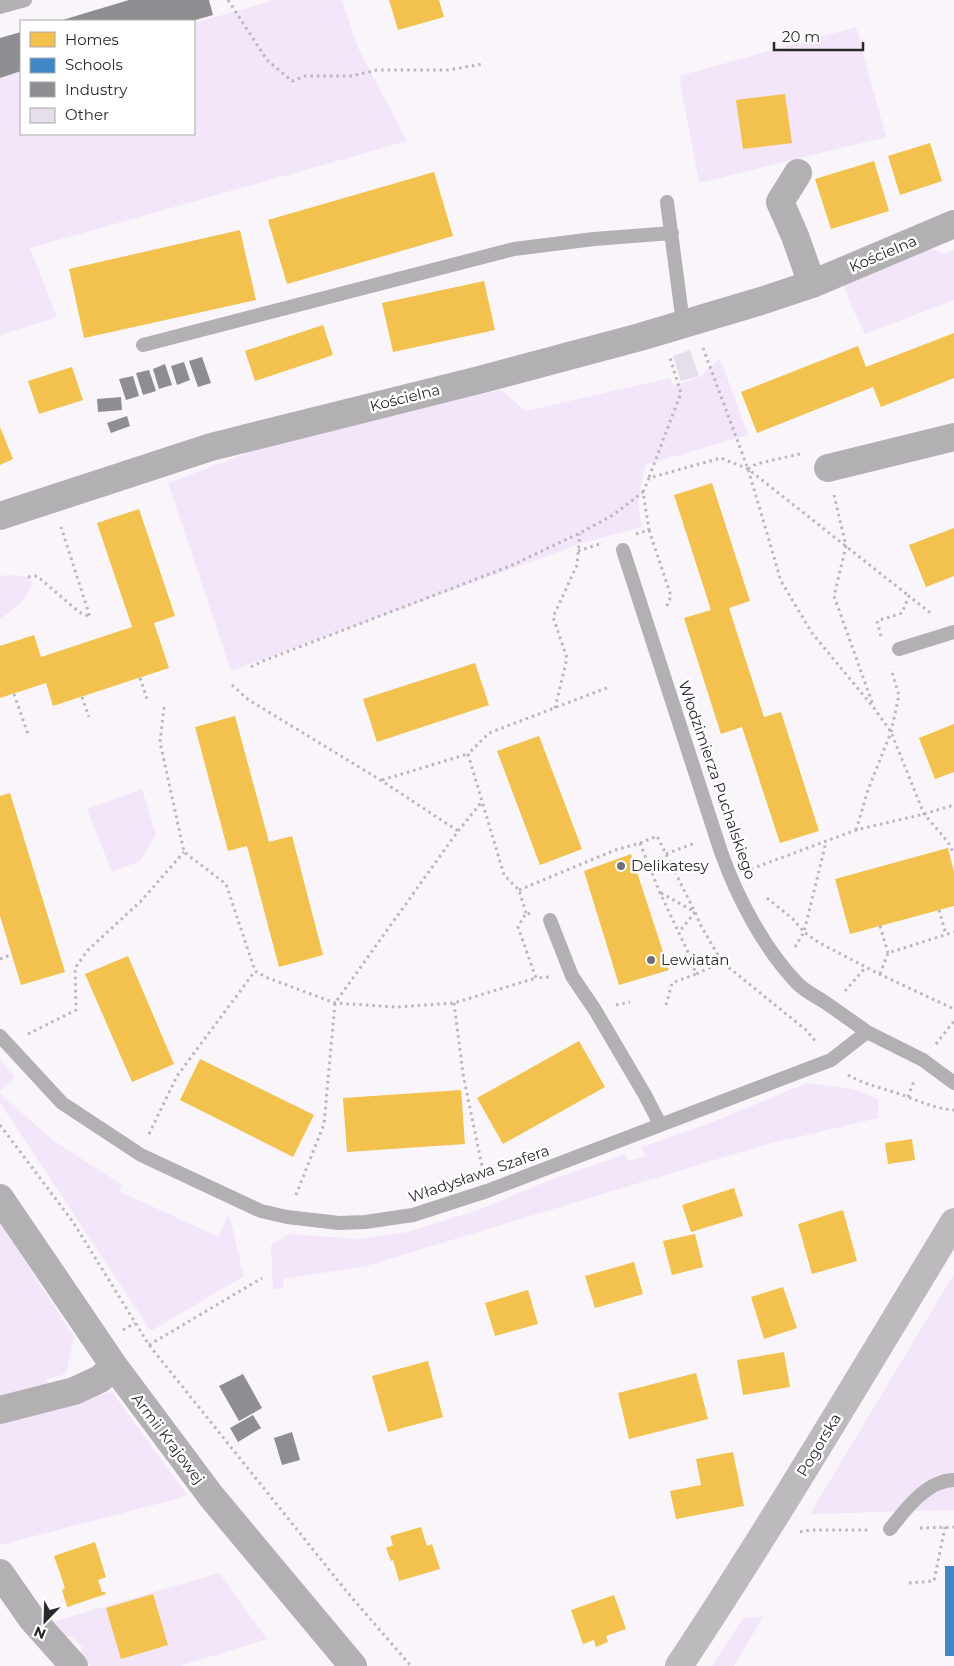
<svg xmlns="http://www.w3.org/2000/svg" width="954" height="1666" font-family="Montserrat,sans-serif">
<rect width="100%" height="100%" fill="#f9f5fb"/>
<!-- green -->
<path fill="#f3e6fa" d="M275,0H342L358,48L407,141L30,248L57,317L0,335V77L21,71V134H194V23Z
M856,27L886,137L699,183L679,76Z
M929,248L945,254L954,250V300L865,334L851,305L844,286Z
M720,358L748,435L645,465L638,503L642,527L585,542L231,671L168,483L271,444L501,390L526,411L670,378L673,386L700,377Z
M9,575L28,577L32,582C28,600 14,609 0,619V576Z
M142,789L156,835L140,861L112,872L87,809Z
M0,1060L15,1077L0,1091Z
M807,1083L853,1089L879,1099L878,1118L764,1145L366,1266L283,1279L284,1288L273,1290L271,1245L289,1234L358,1239L408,1232L476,1211L545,1182L625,1154L629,1161L645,1156L642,1147L705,1125Z
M0,1094L53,1140L122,1185L119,1191L218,1237L229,1214L244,1276L151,1331L0,1103Z
M0,1222L74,1337L66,1374L47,1379L48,1385L0,1398Z
M954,1274V1510L810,1514Z
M112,1392L188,1496L0,1545V1422Z
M219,1573L267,1639L180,1666H91L81,1656L82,1647L71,1636L63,1637L49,1623Z
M763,1617L734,1666H712L743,1618Z"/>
<!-- homes -->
<path fill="#f2c14e" d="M389,0H439L444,17L398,30Z
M785,94L792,143L743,149L736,100Z
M930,143L942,181L900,195L888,156Z
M874,161L889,211L831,229L815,179Z
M434,172L453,236L287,284L268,220Z
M240,230L256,300L84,338L69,269Z
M484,281L495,330L393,352L382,303Z
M323,325L333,355L255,381L245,351Z
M954,333V378L881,407L873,387L757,433L741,392L858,346L866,367Z
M72,367L83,400L39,414L28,381Z
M0,427L13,459L0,465Z
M712,483L750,601L729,608L764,717L781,712L819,831L780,843L742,727L721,734L684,618L711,610L674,495Z
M139,509L175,616L154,623L169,668L53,706L46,683L0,698V646L34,635L41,657L132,627L97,523Z
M954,528V576L926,587L909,545Z
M475,663L489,705L377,742L363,699Z
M235,716L269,842L292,836L323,955L279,967L247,846L228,851L195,727Z
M954,724V772L935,779L919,738Z
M539,736L582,849L540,865L497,751Z
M10,793L65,972L21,985L0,916V796Z
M948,848L954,872V906L850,934L835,879Z
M631,854L669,970L619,985L584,871Z
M128,956L174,1064L132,1082L85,974Z
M579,1041L605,1087L503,1144L477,1098Z
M200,1059L314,1115L293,1157L180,1100Z
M461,1090L465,1144L347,1152L343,1098Z
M912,1139L915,1160L888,1164L885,1143Z
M734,1188L743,1216L691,1232L682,1205Z
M843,1210L857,1261L812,1274L798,1224Z
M695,1234L703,1267L672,1275L663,1241Z
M634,1262L643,1294L595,1308L585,1276Z
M783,1287L797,1328L764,1339L751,1297Z
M528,1290L538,1324L495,1336L485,1303Z
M784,1352L790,1387L743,1395L737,1360Z
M428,1361L443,1417L388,1432L372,1376Z
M696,1373L708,1419L629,1439L618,1393Z
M733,1452L744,1506L676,1519L670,1491L701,1485L696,1459Z
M421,1527L427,1546L432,1544L440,1569L399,1581L393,1560L391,1561L386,1548L393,1545L390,1536Z
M95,1542L106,1577L98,1580L102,1592H105L106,1594L67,1607L62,1590L65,1588L54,1556Z
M153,1594L168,1645L121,1659L106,1608Z
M614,1595L626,1629L606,1636L608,1642L596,1647L594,1640L583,1644L571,1610Z"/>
<!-- schools -->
<path fill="#3f88c5" d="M945,1566H954V1656H945Z"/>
<!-- industry -->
<path fill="#8d8d92" d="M129,0H209L213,15L192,21H59Z
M21,32V71L0,78V38Z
M202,357L211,383L198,387L189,361Z
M184,362L190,380L177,385L171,366Z
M165,364L172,385L159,389L153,369Z
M149,370L156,391L143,395L136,373Z
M133,376L139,396L126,400L119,379Z
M121,397L122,410L98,412L97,399Z
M127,416L130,426L111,433L107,423Z
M243,1374L262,1408L239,1421L219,1386Z
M253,1415L261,1428L238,1442L230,1428Z
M292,1432L300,1460L282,1465L274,1438Z"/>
<!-- building -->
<path fill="#e6deea" d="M690,350L699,376L681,381L673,356Z"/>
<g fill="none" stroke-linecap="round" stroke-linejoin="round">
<!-- path -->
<path stroke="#b8b7ba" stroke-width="3" stroke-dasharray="2.5 4" stroke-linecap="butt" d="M228,0L267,60L292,81L305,76H351L377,70H448L483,64
M703,348L748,469L781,581L812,633L874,708L891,732L924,814L948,842L954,854
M748,469L756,464L804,453
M649,477L681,393L670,358
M834,495L846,546L834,596L873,705
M649,530L671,596L666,608
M636,534L649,530L643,492L649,478L721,458L748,469L909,596
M578,551L603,543
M28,577L37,576L79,612L90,617L61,527
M881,636L877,621L902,613L909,596L933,615
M251,667L263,661L510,566L580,533L613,515L643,492
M140,678L147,699
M232,685L249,700L382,781L458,831
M14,694L28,734
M82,697L89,717
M164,707L160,742L184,852L226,884L255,971L268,978L335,1003L397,1007L454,1003L536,978
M555,708L567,658L553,617L577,565L580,534
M382,780L468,754
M856,830L868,790L891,732L899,695L891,669
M640,843L660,893L689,954L696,974L722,962
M666,854L695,843
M751,869L856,830L924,814L954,805
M519,890L615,850L640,843L657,836L695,912L700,924L722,962L806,1030L816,1042
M661,893L695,912L679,932
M767,898L793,919L804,932L818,942L879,974L954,1009
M939,910L946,935
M526,913L519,890L504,875L468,754L489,733L609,687
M530,914L526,913L518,927L536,978L549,977
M880,926L888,953
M795,947L804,932L826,842
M0,959L12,954
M880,974L888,953L954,932
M845,991L866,967
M454,1003L463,1074L483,1171
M616,1005L630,1002
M666,1005L672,983L696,974
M28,1034L76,1010L75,968L88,950L141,901L184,852
M936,1044L954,1021
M848,1075C867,1086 888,1089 908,1097C924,1103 937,1109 954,1110
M908,1097L914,1081
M0,1125L73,1222L149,1345L347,1592L411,1666
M149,1134L177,1076L255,971
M296,1195L324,1124L335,1003L458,831L481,803
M123,1330L135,1323
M149,1345L262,1278
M920,1528L954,1527
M800,1532L810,1530H869
M909,1583L934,1581L945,1527"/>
<!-- lane -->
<path stroke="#b2b0b3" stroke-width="14" d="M0,7L25,0
M667,202L683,323
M143,345L514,249L594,239L672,233
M623,550L721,852C737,897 764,949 798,984C805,991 815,996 823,1001C838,1011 853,1022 867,1032
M899,649L954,632
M550,920L572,976L595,1010L645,1095L660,1124
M0,1036L62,1103L141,1155L261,1211L287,1217L339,1223L365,1222L413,1215L487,1191L831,1060L867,1032L923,1060L954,1083
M890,1529C905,1510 927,1480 954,1480"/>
<!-- street -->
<path stroke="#b2b0b3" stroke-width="28" d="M798,173L780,202L795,236L812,284
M828,468L954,437
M0,516L211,447L479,380L640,337L761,301L812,284L954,224
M0,1198L114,1366L211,1496L353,1666
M0,1410L74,1391L100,1379L114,1366
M0,1573L32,1619L74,1666"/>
<!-- secondary -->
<path stroke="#bdbabe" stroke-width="28" d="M679,1666C775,1521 864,1370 954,1222"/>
</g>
<!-- markers -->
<g fill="#737075" stroke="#fff" stroke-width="2">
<circle cx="621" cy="866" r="5"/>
<circle cx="651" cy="960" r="5"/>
</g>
<g text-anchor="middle" stroke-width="5" stroke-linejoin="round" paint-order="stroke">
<!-- street labels -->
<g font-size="15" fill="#2b282d" stroke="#fff">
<text transform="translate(883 254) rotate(-23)" y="5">Kościelna</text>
<text transform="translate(405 398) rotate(-14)" y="5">Kościelna</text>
<text transform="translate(717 780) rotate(71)" y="5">Włodzimierza Puchalskiego</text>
<text transform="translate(479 1174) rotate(-19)" y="5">Władysława Szafera</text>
<text transform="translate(168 1439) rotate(53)" y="5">Armii Krajowej</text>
<text transform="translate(819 1445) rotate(-59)" y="5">Pogorska</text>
</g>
<!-- poi labels -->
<g font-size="15" fill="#2b282d" stroke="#fff" text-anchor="start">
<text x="631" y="871">Delikatesy</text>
<text x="661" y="965">Lewiatan</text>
</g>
</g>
<!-- legend -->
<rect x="20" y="20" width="175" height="115" fill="#ffffff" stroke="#aaa9ab"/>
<rect x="30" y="32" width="25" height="15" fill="#f2c14e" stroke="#aaa9ab"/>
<text x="65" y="45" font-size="15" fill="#2b282d">Homes</text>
<rect x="30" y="58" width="25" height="15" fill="#3f88c5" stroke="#aaa9ab"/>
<text x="65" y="70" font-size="15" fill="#2b282d">Schools</text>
<rect x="30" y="82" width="25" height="15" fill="#8d8d92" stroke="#aaa9ab"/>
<text x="65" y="95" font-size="15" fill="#2b282d">Industry</text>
<rect x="30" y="108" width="25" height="15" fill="#e6deea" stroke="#aaa9ab"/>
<text x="65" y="120" font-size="15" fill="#2b282d">Other</text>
<!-- north arrow -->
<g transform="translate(45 1621) rotate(203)" stroke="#ffffff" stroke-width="4" paint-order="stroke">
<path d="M0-4L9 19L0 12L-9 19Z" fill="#2b282d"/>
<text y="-8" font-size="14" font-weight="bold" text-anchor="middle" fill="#2b282d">N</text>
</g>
<!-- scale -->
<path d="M774 42v8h89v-8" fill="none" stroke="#2b282d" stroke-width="2.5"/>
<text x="782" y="42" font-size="15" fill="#2b282d" stroke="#ffffff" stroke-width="4" paint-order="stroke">20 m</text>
</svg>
